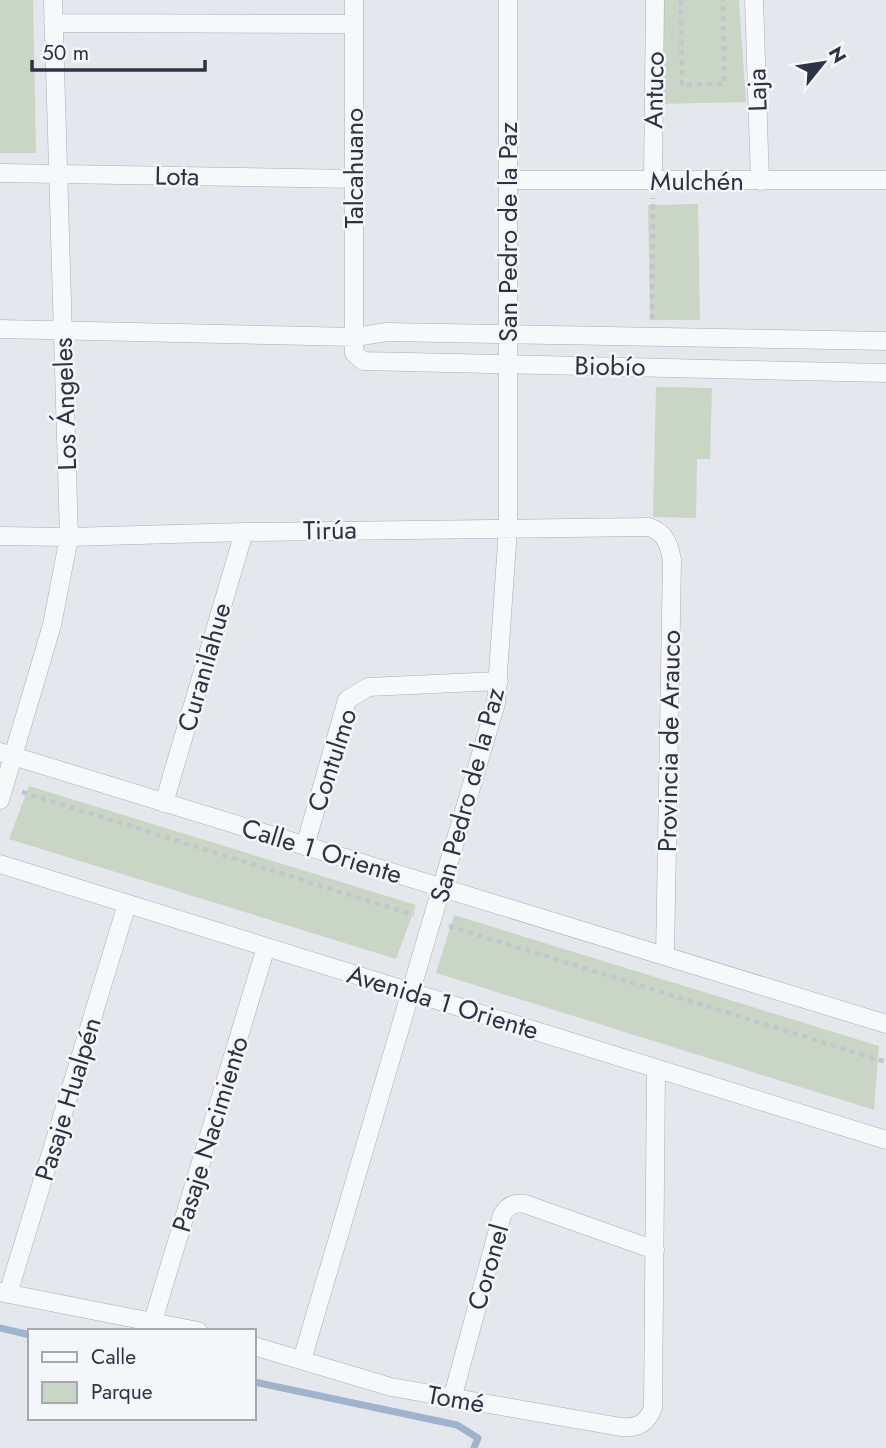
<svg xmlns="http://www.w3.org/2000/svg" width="886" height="1448" font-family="Jost,sans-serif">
<rect width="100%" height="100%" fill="#e4e7ec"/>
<!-- green -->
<path fill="#c9d6c5" d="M0,0H33L36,153H0Z
M663,0H739L746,102L660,104Z
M698,204L700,320H650L648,205Z
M656,387L712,388L710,459H697L696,518L653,517Z
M29,786L416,905L396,959L9,839Z
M454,915L879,1046L874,1110L436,973Z"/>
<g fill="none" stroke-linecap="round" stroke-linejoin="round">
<!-- stream -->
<path stroke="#9fb4cc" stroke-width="7" d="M0,1328L30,1335
M254,1382L457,1425L478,1438L474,1448"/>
<!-- minor casing -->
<g stroke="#a9aeb7" stroke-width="19">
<path id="minor" d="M354,0V353L363,361L886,373
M754,0L760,181
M53,23L354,24
M0,173L354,179
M508,180H886
M653,180L655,0
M0,329L355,337L387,332L886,341
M0,536L69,537L244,532L649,527C665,532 669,544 672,560L665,956
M0,752L886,1024
M0,800L52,625L69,537L53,0
M164,803L244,532
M305,846L347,700L368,687L499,681
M0,864L886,1140
M0,1292L198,1331
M8,1294L127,904
M153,1321L266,947
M254,1346L391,1387L621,1427C637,1429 647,1423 653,1408L656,1069
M302,1360L496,703L508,528V0
M452,1399L502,1215C508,1205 515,1202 525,1204L655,1250"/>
</g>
<!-- path -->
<path stroke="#c2c5cb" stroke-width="4.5" stroke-dasharray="5 5" stroke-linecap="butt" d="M681,0L682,85L724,84L723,0
M652,319L653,198
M22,792L414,915
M449,926L886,1062"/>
<!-- minor -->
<use href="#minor" stroke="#f7f8fa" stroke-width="18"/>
</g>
<g text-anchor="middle" stroke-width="5" stroke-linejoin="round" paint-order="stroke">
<!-- street labels -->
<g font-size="26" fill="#2b3445" stroke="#f4f6f9">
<text transform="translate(654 90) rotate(-89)" y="9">Antuco</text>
<text transform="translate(757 90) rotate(-92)" y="9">Laja</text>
<text transform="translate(354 168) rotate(-90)" y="9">Talcahuano</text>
<text transform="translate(177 176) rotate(1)" y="9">Lota</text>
<text x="697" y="190">Mulchén</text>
<text transform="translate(508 232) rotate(-90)" y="9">San Pedro de la Paz</text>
<text transform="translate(610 366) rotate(1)" y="9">Biobío</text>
<text transform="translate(65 404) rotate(-92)" y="9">Los Ángeles</text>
<text transform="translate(330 530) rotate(-1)" y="9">Tirúa</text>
<text transform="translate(204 667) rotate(-74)" y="9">Curanilahue</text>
<text transform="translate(669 741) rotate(-89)" y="9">Provincia de Arauco</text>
<text transform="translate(332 760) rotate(-72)" y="9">Contulmo</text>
<text transform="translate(467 795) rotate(-75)" y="9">San Pedro de la Paz</text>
<text transform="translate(322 851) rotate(17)" y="9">Calle 1 Oriente</text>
<text transform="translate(443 1002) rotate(17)" y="9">Avenida 1 Oriente</text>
<text transform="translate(68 1099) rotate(-73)" y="9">Pasaje Hualpén</text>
<text transform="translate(210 1134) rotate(-73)" y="9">Pasaje Nacimiento</text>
<text transform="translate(488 1267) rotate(-74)" y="9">Coronel</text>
<text transform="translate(456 1399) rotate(10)" y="9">Tomé</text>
</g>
</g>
<!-- legend -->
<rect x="28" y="1329" width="228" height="91" fill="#f4f6f9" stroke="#a4a8b1" stroke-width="2"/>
<rect x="42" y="1352" width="35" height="10" fill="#f7f8fa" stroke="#a4a8b1" stroke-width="2"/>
<text x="91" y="1364" font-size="21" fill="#2b3445">Calle</text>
<rect x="42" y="1382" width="35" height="21" fill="#c9d6c5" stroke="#a4a8b1" stroke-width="2"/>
<text x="91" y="1399" font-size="21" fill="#2b3445">Parque</text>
<!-- north arrow -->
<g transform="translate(823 63) rotate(60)" stroke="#f4f6f9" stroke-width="5" paint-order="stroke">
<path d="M0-5L12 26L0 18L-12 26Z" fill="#2b3445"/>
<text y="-10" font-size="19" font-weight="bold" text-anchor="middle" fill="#2b3445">N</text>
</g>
<!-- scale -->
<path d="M32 60v10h173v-10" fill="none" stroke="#2b3445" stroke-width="3.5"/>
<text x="42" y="60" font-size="21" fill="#2b3445" stroke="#f4f6f9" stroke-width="5" paint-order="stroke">50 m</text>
</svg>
